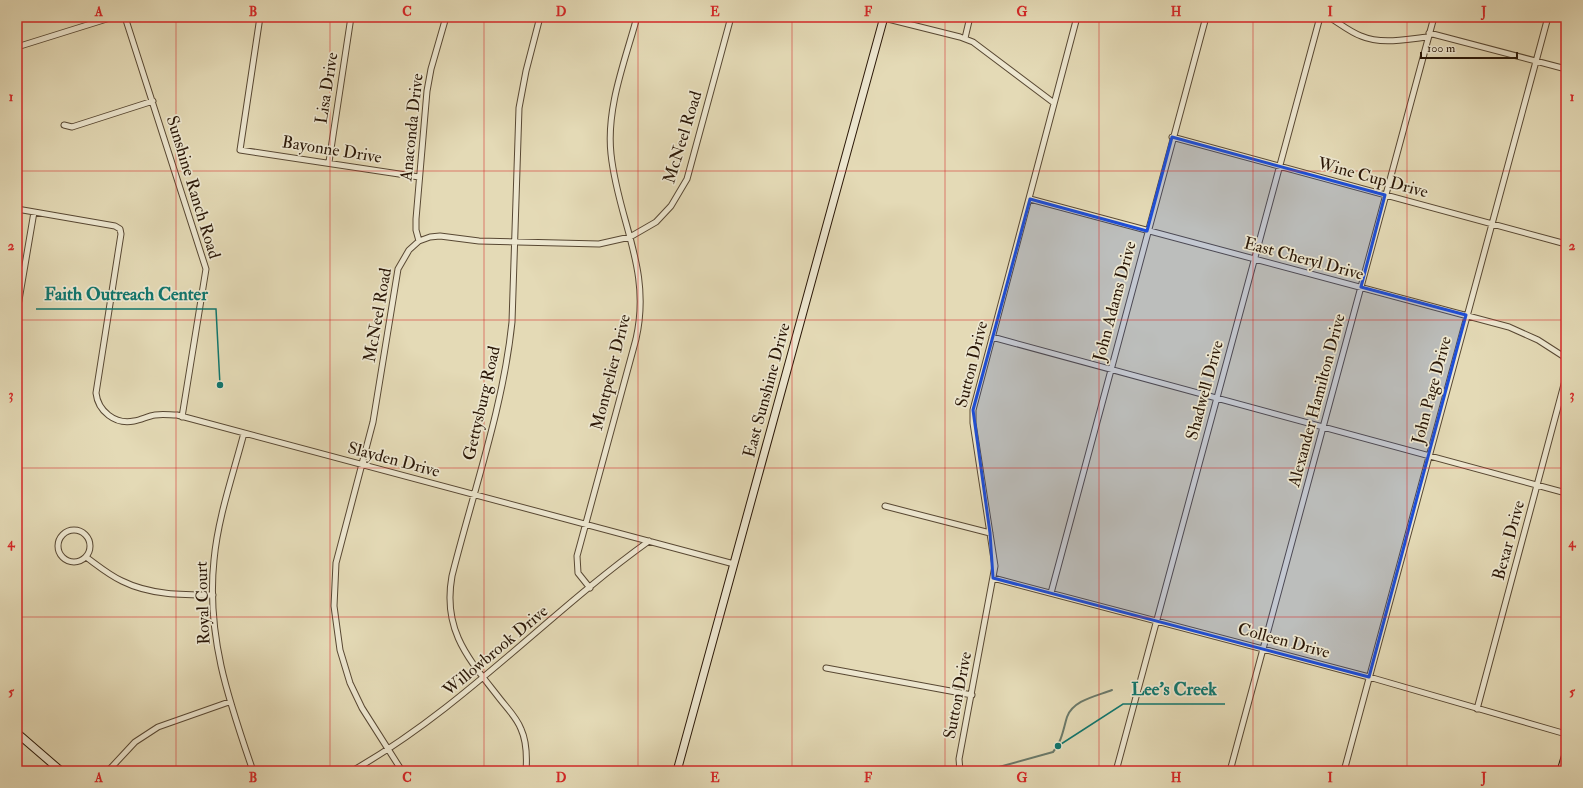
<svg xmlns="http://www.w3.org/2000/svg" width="1583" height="788" font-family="'IM FELL Double Pica',serif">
<rect width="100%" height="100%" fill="#e4dab6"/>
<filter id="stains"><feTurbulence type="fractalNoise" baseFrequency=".005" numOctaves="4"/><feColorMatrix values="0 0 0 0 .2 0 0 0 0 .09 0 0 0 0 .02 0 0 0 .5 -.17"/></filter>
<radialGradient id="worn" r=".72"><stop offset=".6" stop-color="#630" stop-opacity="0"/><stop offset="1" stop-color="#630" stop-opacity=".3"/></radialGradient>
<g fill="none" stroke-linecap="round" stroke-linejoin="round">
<!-- stream -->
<path stroke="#6a796a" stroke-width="2" d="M966,771L974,768L999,767L1053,752C1062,741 1063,730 1067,717C1073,700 1097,696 1112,690"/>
<!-- street casing -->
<g stroke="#584833" stroke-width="7">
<path id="street" d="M125,17L206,269L182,417
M260,17L240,150L419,177
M1329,17C1339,23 1350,32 1361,36C1382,45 1407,39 1428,37
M884,18L960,37L973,42L1054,103
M1429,33L1566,69
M965,38L970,17
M17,47L113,17
M64,125L72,127L153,101
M1172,137L1566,244
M329,162L351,17
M1030,199L1509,327L1538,340L1566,358
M17,209L115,226L120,229L121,234L96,393C98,411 115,425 134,421C141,420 148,416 155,415C163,414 170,415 177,415L734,564
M419,241L416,230V219L427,91L431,69L446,17
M17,312L34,212
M992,337L1566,493
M244,433C233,475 218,517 214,560C206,636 229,701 253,771
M885,506L990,533
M58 546a16 16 0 1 1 32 0a16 16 0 1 1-32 0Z
M86,557C97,565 109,575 122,581C150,595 182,595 213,595
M993,578L1369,677L1566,734
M590,588L578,573L577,556L636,339C652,269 618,221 611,154C606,108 625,61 637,17
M1051,593L1206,17
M826,668L972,695
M1477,709L1566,377
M108,771L135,742L158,727L229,702
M352,771C462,709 547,614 649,541
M402,771L362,708L350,683L340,650L334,606L336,563L373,422L398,269L409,250L419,241L430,237L440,236L479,241L599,244L630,237L656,222L671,206L687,179L731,17
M526,771C527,757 527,742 521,729C517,718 507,708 500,699C469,659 442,631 452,576C473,492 503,409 512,322L519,108L526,71L540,17
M960,771L959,759L995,566L973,423V410L1077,17
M1116,771L1320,17
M1230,771L1434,17
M1344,771L1548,17"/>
</g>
<!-- secondary casing -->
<g stroke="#2a1707" stroke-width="9">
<path id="secondary" d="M17,733L61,771
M677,771L884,17
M1561,771L1566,754"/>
</g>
<!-- street -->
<use href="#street" stroke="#ede7d0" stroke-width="5"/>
<!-- secondary -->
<use href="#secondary" stroke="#ede7d0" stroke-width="7"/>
</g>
<!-- marked area -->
<path fill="#1d4ed8" fill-opacity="0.2" stroke="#1d4ed8" stroke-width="3" stroke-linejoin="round" d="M1172,137L1385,195L1361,287L1466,315L1369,677L993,578L990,533L973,410L1030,199L1147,231Z"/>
<!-- grid -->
<path fill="none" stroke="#d62828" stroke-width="1" stroke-opacity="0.55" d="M176,17V771M330,17V771M484,17V771M638,17V771M792,17V771M945,17V771M1099,17V771M1253,17V771M1407,17V771M17,171H1566M17,320H1566M17,468H1566M17,617H1566"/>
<g text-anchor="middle" stroke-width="3.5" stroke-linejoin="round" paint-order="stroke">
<!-- street labels -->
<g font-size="17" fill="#2a1707" stroke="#ede7d0">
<text transform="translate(326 88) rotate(-81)" y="6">Lisa Drive</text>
<text transform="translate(411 127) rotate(-84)" y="6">Anaconda Drive</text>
<text transform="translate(682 137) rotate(-73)" y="6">McNeel Road</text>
<text transform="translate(332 149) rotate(9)" y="6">Bayonne Drive</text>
<text transform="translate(1373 177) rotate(15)" y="6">Wine Cup Drive</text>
<text transform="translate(194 187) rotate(73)" y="6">Sunshine Ranch Road</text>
<text transform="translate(1304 258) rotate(15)" y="6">East Cheryl Drive</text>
<text transform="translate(1114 301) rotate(-75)" y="6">John Adams Drive</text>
<text transform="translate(377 315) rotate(-80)" y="6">McNeel Road</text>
<text transform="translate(971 364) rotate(-76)" y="6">Sutton Drive</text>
<text transform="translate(610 372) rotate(-76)" y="6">Montpelier Drive</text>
<text transform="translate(766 390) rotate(-75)" y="6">East Sunshine Drive</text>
<text transform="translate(1204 390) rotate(-75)" y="6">Shadwell Drive</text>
<text transform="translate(1431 390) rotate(-75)" y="6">John Page Drive</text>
<text transform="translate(1316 400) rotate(-75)" y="6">Alexander Hamilton Drive</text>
<text transform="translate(481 403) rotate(-77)" y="6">Gettysburg Road</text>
<text transform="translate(394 459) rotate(15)" y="6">Slayden Drive</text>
<text transform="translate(1508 540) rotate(-75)" y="6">Bexar Drive</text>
<text transform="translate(202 603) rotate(-92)" y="6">Royal Court</text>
<text transform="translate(1284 640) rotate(15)" y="6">Colleen Drive</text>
<text transform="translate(495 650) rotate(-40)" y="6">Willowbrook Drive</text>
<text transform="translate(957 695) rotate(-79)" y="6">Sutton Drive</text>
</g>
</g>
<!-- callouts -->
<path fill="none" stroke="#0f766e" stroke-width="1.5" d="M220 385L216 309H36M1058 746L1123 704H1225"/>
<g fill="#0f766e" stroke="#ede7d0" stroke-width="1.5">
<circle cx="220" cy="385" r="4"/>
<circle cx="1058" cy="746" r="4"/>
</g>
<g font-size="18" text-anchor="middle" font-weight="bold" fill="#0f766e" stroke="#ede7d0" stroke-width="3.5" stroke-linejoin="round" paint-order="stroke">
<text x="126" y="300">Faith Outreach Center</text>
<text x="1174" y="695">Lee's Creek</text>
</g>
<!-- margin -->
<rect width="1583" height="788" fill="none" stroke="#e4dab6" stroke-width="44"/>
<!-- scale -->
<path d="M1421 52v6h96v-6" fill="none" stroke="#2a1707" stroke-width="2"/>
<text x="1427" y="52" font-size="12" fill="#2a1707" stroke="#ede7d0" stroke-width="3" paint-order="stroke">100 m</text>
<rect x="22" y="22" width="1539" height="744" fill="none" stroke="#d62828" stroke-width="1.5"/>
<g font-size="13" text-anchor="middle" font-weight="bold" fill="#d62828">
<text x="99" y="16">A</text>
<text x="253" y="16">B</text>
<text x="407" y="16">C</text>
<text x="561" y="16">D</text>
<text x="715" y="16">E</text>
<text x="868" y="16">F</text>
<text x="1022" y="16">G</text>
<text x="1176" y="16">H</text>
<text x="1330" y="16">I</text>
<text x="1484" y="16">J</text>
<text x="11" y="101">1</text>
<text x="1572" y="101">1</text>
<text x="11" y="250">2</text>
<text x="1572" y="250">2</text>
<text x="11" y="399">3</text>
<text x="1572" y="399">3</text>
<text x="11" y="547">4</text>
<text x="1572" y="547">4</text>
<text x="11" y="696">5</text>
<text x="1572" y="696">5</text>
<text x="99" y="782">A</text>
<text x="253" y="782">B</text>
<text x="407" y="782">C</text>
<text x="561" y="782">D</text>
<text x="715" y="782">E</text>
<text x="868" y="782">F</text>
<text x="1022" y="782">G</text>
<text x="1176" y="782">H</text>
<text x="1330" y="782">I</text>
<text x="1484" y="782">J</text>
</g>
<rect width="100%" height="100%" filter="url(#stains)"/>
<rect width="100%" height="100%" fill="url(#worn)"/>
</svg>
